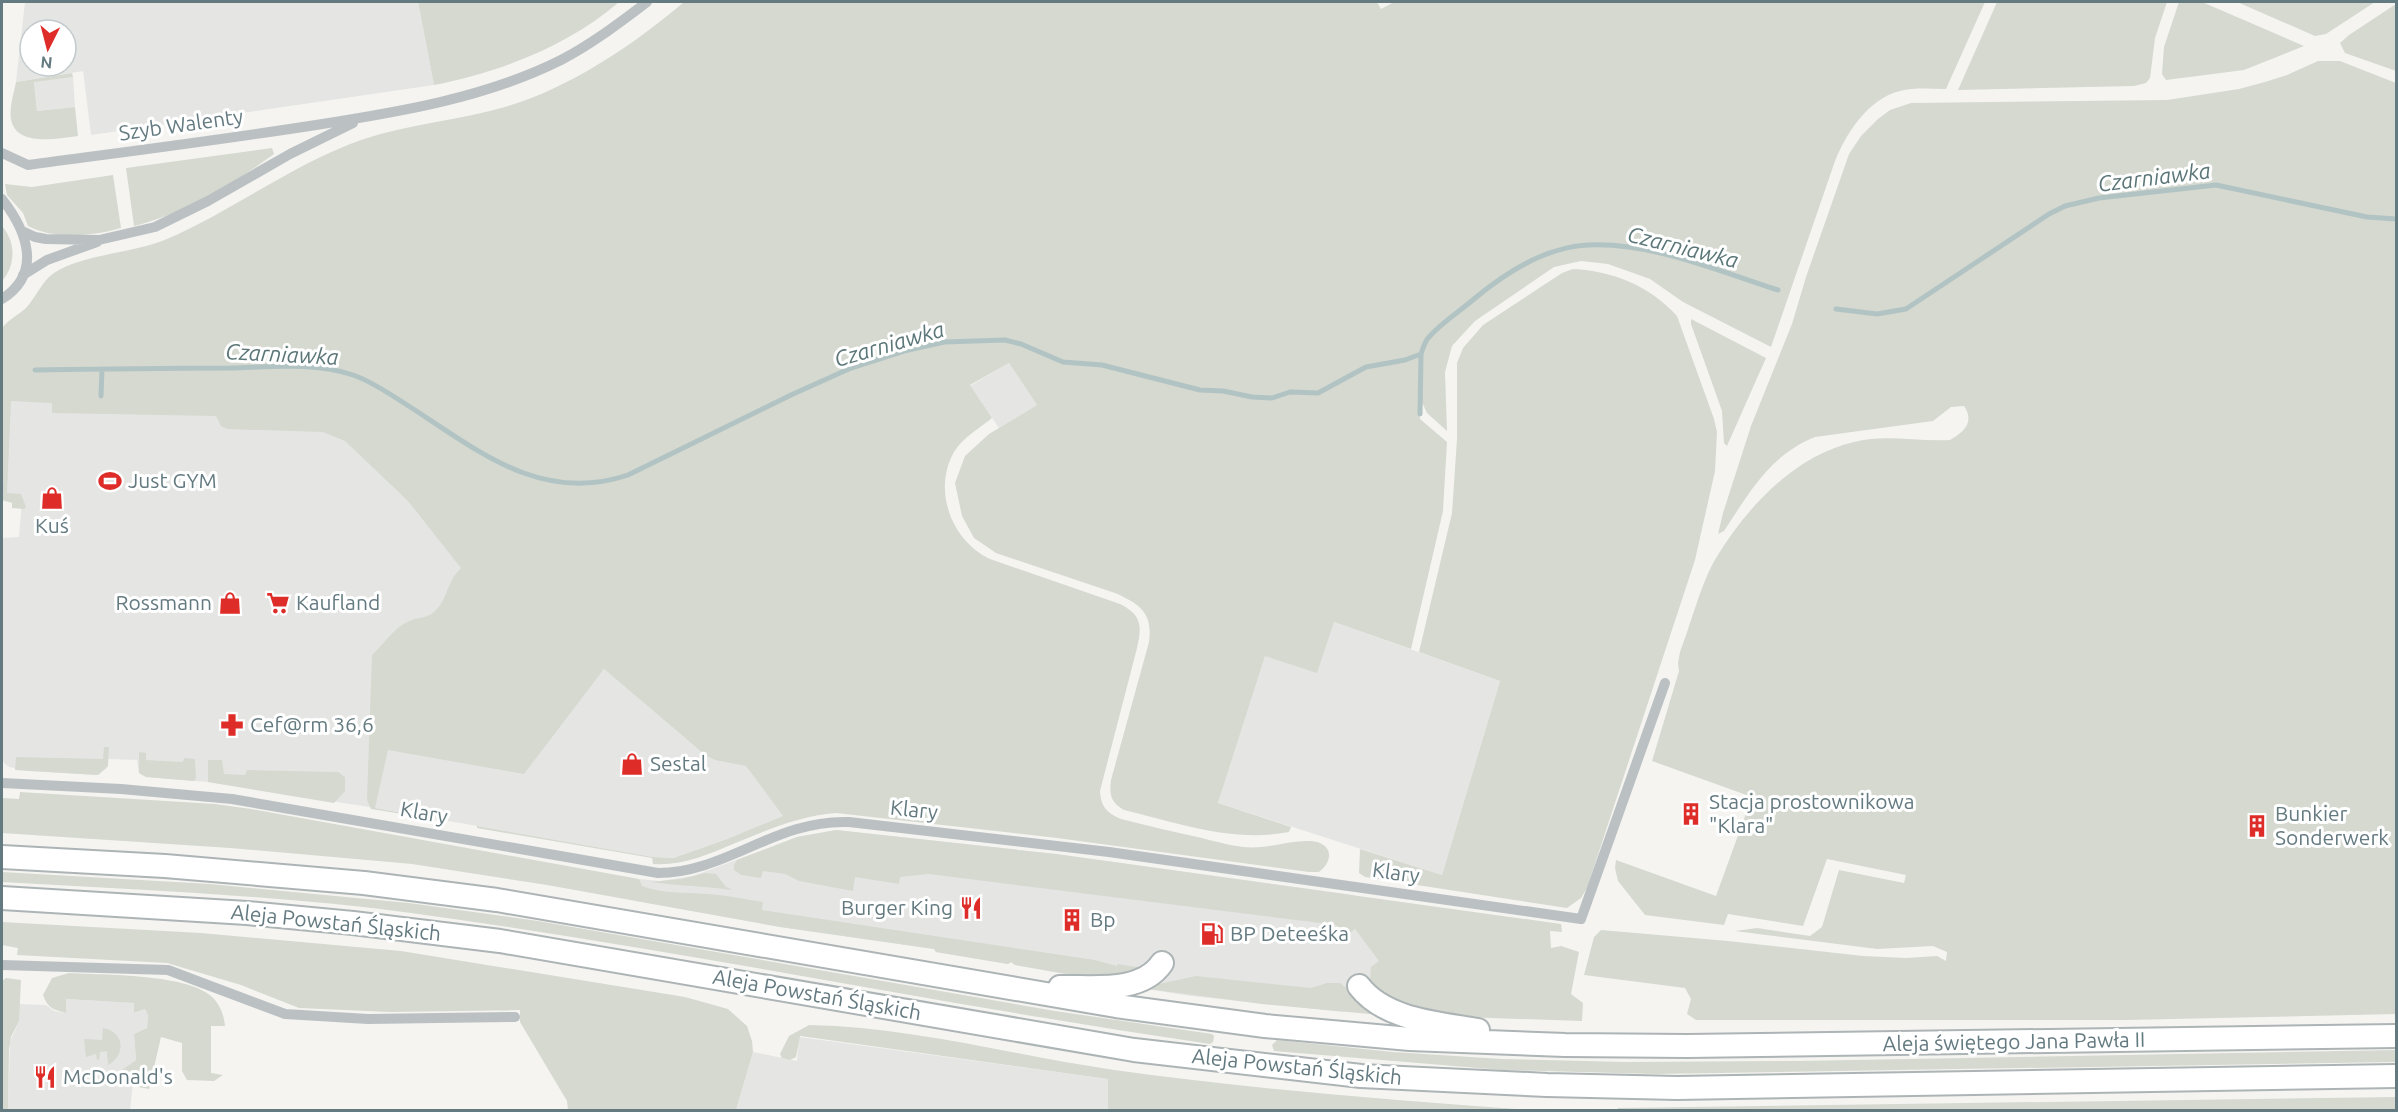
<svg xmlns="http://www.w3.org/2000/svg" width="2398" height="1112" font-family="Ubuntu,sans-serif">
<rect width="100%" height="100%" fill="#f5f4f1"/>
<!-- built -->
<path fill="#e5e6e4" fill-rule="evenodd" d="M25,2H418L434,85L91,135L83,71L16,82ZM30,30H66V66H30Z
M73,77L75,107L37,111L34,81Z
M1009,363L1037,405L999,428L970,386Z
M2,399L318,411L443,529L590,685L604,669L705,755L746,766L784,816L727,839L672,858L653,857L369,807L208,782L146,777L139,773L137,760L108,759L107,768L98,775L27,771L9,767L2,761V538L19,537L22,500L6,498Z
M1334,622L1500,681L1442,875L1218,803L1265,655Z
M836,830L1056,854L1354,895L1399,1004L1343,1012L1191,996L1140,988L1015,965L1011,962L1008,964L936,952L934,949L780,927L636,901L639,879L660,881L693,876L797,837Z
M66,999L134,1003L135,1013L145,1009L148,1015L147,1028L134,1034L136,1060L123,1070L134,1074L130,1110H8L10,1042L19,1021V1004L46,1005L54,1011L66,1013Z
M799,1037L1108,1079V1110H736L753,1052L797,1061Z"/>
<!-- green -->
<path fill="#d5d9d0" d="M418,2H619C570,45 498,73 434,85Z
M684,2H1377L1381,9L1394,2H1985L1946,89C1931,89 1915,87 1900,91C1868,99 1847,132 1835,161L1771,347L1683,302L1650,279L1608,264L1581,261L1554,267L1475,321L1452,346L1445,372L1447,431L1427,413L1420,398V419L1447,442L1443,511L1411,649L1334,622L1317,673L1265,656L1218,803L1291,827L1289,832C1233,843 1178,823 1124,810C1111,803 1109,795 1111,780L1149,642C1153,613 1140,604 1115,593L996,553L974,538L962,516L955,483L965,456L989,434L1037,405L1009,363L970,385L992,418C980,428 962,438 954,452C932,491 952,541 990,559L1120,604C1142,615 1142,626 1137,648L1100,791C1101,807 1107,813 1121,819C1148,826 1175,832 1202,838C1221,843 1241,849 1261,847C1276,846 1307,837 1320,843C1335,850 1329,865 1319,872H1309L1057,838L836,813C799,816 767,830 733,844C707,855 682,866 653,864L652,858L477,828V826L653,857L673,858L727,839L783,816L746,766L715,760L705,755L604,669L524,774L388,750L375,808L453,822L371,809L367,800L372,655C383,645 394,628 407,622C416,617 426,619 434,612C448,600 446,582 461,568L408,501L345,441L323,432L227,429L221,426L216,416L52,413V403L11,401L7,493L21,494L26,507L24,509L12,508V503L2,500V328C8,320 18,315 26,308C36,297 42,281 54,273C80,255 134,253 167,239C234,210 294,163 364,139C410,124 459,120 505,107C568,89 635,44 684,2Z
M1997,2H2167L2155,38L2150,78L2146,83L2134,86L1958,90Z
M2179,2H2202L2304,46L2244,70L2166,80L2162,74L2164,47Z
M2237,2H2375L2326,34L2315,36Z
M2396,4V71L2345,53L2340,43L2349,35Z
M2318,61H2340L2396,83V1014L2126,1020H1696L1687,1014L1691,999L1685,988L1584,975L1594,937L1601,930L1728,941L1863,956L1906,958L1937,956L1946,961L1947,952L1933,946L1877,949L1735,931L1757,928L1810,936L1822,927L1839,870L1904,883L1906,875L1827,859L1803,926L1728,914L1724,925L1645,915L1618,881L1615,868L1616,860L1716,896L1752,797L1652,761L1679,671L1678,663L1680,652C1691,624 1701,583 1716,558C1747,507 1794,456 1854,442C1886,434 1917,442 1950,440C1964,432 1975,422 1964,406L1951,407L1933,421L1815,437C1770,455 1749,493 1724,531L1718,534L1723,513L1751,426L1792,324L1806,277L1849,154L1861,136L1878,119L1890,110L1911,103L2167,100L2239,89L2265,82L2287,75Z
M72,73L73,77L34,82L37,111L75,107L78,136C59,138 16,148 11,119C9,108 14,93 16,82Z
M272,148L274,154C233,184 184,214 134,226L126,168Z
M113,175L121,228C93,236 54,240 28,226L23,213L7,195L5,184L32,187Z
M2,226C16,242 16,265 2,281Z
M1573,269C1613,271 1650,286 1677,316L1714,419L1717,432L1715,471L1695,560L1587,888L1581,898L1567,908L1365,877L1359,873L1360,849L1442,875L1500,681L1419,652L1452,513L1457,439V363L1463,348L1483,325L1562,273Z
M1691,319L1766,358L1727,446L1724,443L1722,411L1691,324Z
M104,747H109L108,766L98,775L15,770L16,757L103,759Z
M139,752L146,753V760L183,762L184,758L195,759L196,778L194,781L146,777L139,773Z
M208,760H222L224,774L245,775L247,770L338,772L345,777V791L334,803L208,782Z
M20,792L215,804L251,809L639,879L642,886C662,894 685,892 707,894C726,895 744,899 763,902L762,910L1095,960L1117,966V964L1144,968L1136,975L1091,978L1015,965L1011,962L1008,964L936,952L934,949L780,927L547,885L412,864L230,848L2,833V798L19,799Z
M836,830L1056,854L1561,924L1562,932L1550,931L1551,948L1561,946L1579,952L1571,994L1583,1003L1582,1021L1432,1016L1388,1001L1370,982L1371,967L1379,961L1355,929L1347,935L1336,925L929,874L900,877L899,884L855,877L853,891L799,881L785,874L763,871L761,878L741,875L734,870V865L737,860L797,837Z
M2,872L210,884L409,903L538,921L1055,1011L1212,1034L1214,1036L1213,1042L1210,1044C943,1005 678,949 411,913C276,895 138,890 2,882Z
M705,873L716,874L726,887L733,890C705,886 678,886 651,882L681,879Z
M2,922L201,933L401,951L685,997L728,1009L747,1026L752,1041L753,1052L736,1110H568L567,1101L520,1022V1010L390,1012L299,1008L241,985L167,963L17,955L18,948L2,945Z
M69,973C104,975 186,974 211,996C220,1004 224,1015 225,1026H211V1073L223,1075L214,1081L187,1080L182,1071V1043L161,1037L149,1089L133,1086L134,1074L122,1070L136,1060L134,1034L147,1028L148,1015L145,1009L134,1013V1003L66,999V1013C53,1010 47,1007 43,995L52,978Z
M1196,976L1311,988L1327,983H1340L1364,1002L1391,1016L1262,1004L1140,988Z
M6,978L21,980L19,1021L11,1037L9,1050L8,1110H2V981Z
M809,1025C912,1027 1012,1055 1114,1070C1252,1089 1390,1100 1529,1110H1108V1079L800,1036L796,1057L790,1060L782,1058L780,1054L789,1036Z
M103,1028C125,1032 126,1055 108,1065L107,1051L100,1052L99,1060H97L96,1054L86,1057L84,1039L102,1040Z
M1277,1040L1393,1052L1502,1059L1625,1062L1797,1061L2396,1050V1062L1655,1074L1502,1070L1274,1051L1272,1045Z
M2396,1097V1110H1618V1108Z"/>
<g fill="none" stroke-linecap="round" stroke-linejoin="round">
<!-- stream -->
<path stroke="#b2c3c4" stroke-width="5" d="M1836,309L1877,314L1906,309L2049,214L2065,206L2099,198L2216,185L2367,217L2396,219
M35,370C100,369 166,368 231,368C271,367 314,362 353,375C371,381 388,393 404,403C475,448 539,505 628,475L791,395L851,368L904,351L944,342L1005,340L1021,344L1063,362L1102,365L1200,390L1223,391L1252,397L1272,398L1290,392L1318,393L1366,367L1405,360L1421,354C1423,348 1425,341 1429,337C1441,323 1460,311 1474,299C1505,273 1546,247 1588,245C1652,242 1718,271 1778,290
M101,396L102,369
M1420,414L1421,354"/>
<!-- major casing -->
<g stroke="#adb4b6" stroke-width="26">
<path id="major" d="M2,857L165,866L364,883L497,900L1116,1006L1265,1026L1410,1039L1565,1045L1687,1046L2396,1036
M2,898L247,913L353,923L500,941L1134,1050L1361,1076L1547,1085L1677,1088L2396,1076
M1359,986C1385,1020 1438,1023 1478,1030
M1060,987C1092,986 1141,994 1162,963"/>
</g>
<!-- minor -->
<path stroke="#bbc1c3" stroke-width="10" d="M2,153L28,165C124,152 220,140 316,125C399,112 485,98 561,60C592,44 619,23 647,2
M2,199C27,231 43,273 2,299
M22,231L35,237L46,239L99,240L155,227L208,201L290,154L353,123
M23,275L47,260L97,242
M2,783L121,789L232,799L658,873C726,873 776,819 849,822L1109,852L1581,919L1665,683
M2,965L168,970L285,1014L368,1019L515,1017"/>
<!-- major -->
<use href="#major" stroke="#fff" stroke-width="22"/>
</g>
<!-- icons -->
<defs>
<g id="stadium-bare" transform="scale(1.8)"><path d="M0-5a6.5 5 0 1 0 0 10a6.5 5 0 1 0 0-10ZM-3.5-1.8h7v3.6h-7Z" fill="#de2c28" stroke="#fff" stroke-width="2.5" paint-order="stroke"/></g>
<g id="shop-bare" transform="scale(1.8)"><path d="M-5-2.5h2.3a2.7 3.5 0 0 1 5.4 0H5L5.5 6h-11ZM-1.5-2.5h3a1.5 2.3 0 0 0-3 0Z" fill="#de2c28" stroke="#fff" stroke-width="2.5" paint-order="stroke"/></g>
<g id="supermarket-bare" transform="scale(1.8)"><path d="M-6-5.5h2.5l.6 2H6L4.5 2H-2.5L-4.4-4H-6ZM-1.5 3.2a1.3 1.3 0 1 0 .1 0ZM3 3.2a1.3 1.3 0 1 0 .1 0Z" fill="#de2c28" stroke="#fff" stroke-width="2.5" paint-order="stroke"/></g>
<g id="pharmacy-bare" transform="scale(1.8)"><path d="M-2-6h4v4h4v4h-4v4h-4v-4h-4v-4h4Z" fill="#de2c28" stroke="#fff" stroke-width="2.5" paint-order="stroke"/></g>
<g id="building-bare" transform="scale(1.8)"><path d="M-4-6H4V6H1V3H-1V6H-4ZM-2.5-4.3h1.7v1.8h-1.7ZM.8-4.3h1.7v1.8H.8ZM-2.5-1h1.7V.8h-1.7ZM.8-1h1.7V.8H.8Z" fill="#de2c28" stroke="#fff" stroke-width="2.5" paint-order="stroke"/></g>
<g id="restaurant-bare" transform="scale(1.8)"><path d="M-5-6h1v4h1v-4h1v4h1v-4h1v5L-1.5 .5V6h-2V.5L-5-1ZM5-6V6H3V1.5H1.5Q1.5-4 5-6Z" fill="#de2c28" stroke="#fff" stroke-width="2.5" paint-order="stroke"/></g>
<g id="fuel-bare" transform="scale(1.8)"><path d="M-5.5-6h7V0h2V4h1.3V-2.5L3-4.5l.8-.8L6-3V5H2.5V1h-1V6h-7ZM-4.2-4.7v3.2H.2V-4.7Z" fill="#de2c28" stroke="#fff" stroke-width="2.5" paint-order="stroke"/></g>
</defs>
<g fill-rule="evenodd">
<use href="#stadium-bare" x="110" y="481"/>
<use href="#shop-bare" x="52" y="498"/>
<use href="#shop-bare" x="230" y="603"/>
<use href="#supermarket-bare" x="278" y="603"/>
<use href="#pharmacy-bare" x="232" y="725"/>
<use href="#shop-bare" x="632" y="764"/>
<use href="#building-bare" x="1691" y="814"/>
<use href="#building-bare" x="2257" y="826"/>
<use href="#restaurant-bare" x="971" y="908"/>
<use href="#building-bare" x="1072" y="920"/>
<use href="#fuel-bare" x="1212" y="934"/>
<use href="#restaurant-bare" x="45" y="1077"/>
</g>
<g text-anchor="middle" stroke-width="6" stroke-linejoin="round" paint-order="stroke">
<!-- street labels -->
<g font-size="21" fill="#647a81" stroke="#fff">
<text transform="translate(181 125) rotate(-8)" y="7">Szyb Walenty</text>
<text transform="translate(914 810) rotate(6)" y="7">Klary</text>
<text transform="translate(424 813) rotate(10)" y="7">Klary</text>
<text transform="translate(1396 873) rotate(8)" y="7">Klary</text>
<text transform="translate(336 923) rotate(6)" y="7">Aleja Powstań Śląskich</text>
<text transform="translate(817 995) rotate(10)" y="7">Aleja Powstań Śląskich</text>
<text transform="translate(2014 1042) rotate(-1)" y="7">Aleja świętego Jana Pawła II</text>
<text transform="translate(1297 1067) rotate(6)" y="7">Aleja Powstań Śląskich</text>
</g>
<!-- poi labels -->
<g font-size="21" fill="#647a81" stroke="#fff" text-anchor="start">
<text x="128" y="488">Just GYM</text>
<text x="52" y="533" text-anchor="middle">Kuś</text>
<text x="212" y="610" text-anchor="end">Rossmann</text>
<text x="296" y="610">Kaufland</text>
<text x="250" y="732">Cef@rm 36,6</text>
<text x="650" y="771">Sestal</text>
<text x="1709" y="809">Stacja prostownikowa<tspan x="1709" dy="24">"Klara"</tspan></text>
<text x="2275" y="821">Bunkier<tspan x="2275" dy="24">Sonderwerk</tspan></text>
<text x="953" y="915" text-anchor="end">Burger King</text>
<text x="1090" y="927">Bp</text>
<text x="1230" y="941">BP Deteeśka</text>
<text x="63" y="1084">McDonald's</text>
</g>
<!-- water labels -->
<g font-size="22" font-style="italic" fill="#5b7678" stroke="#fff">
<text transform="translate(2154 177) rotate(-7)" y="8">Czarniawka</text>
<text transform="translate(1683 247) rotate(14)" y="8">Czarniawka</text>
<text transform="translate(889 344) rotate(-16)" y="8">Czarniawka</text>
<text transform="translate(282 354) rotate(3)" y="8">Czarniawka</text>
</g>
</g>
<!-- border -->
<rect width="2398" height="1112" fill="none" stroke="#647a81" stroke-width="6"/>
<!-- north arrow -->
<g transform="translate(48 48) rotate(186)"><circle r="28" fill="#ffffff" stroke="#c1cacd" stroke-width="1.5"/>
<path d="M0-4.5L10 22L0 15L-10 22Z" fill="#de2c28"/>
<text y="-9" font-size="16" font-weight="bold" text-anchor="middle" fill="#647a81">N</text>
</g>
</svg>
